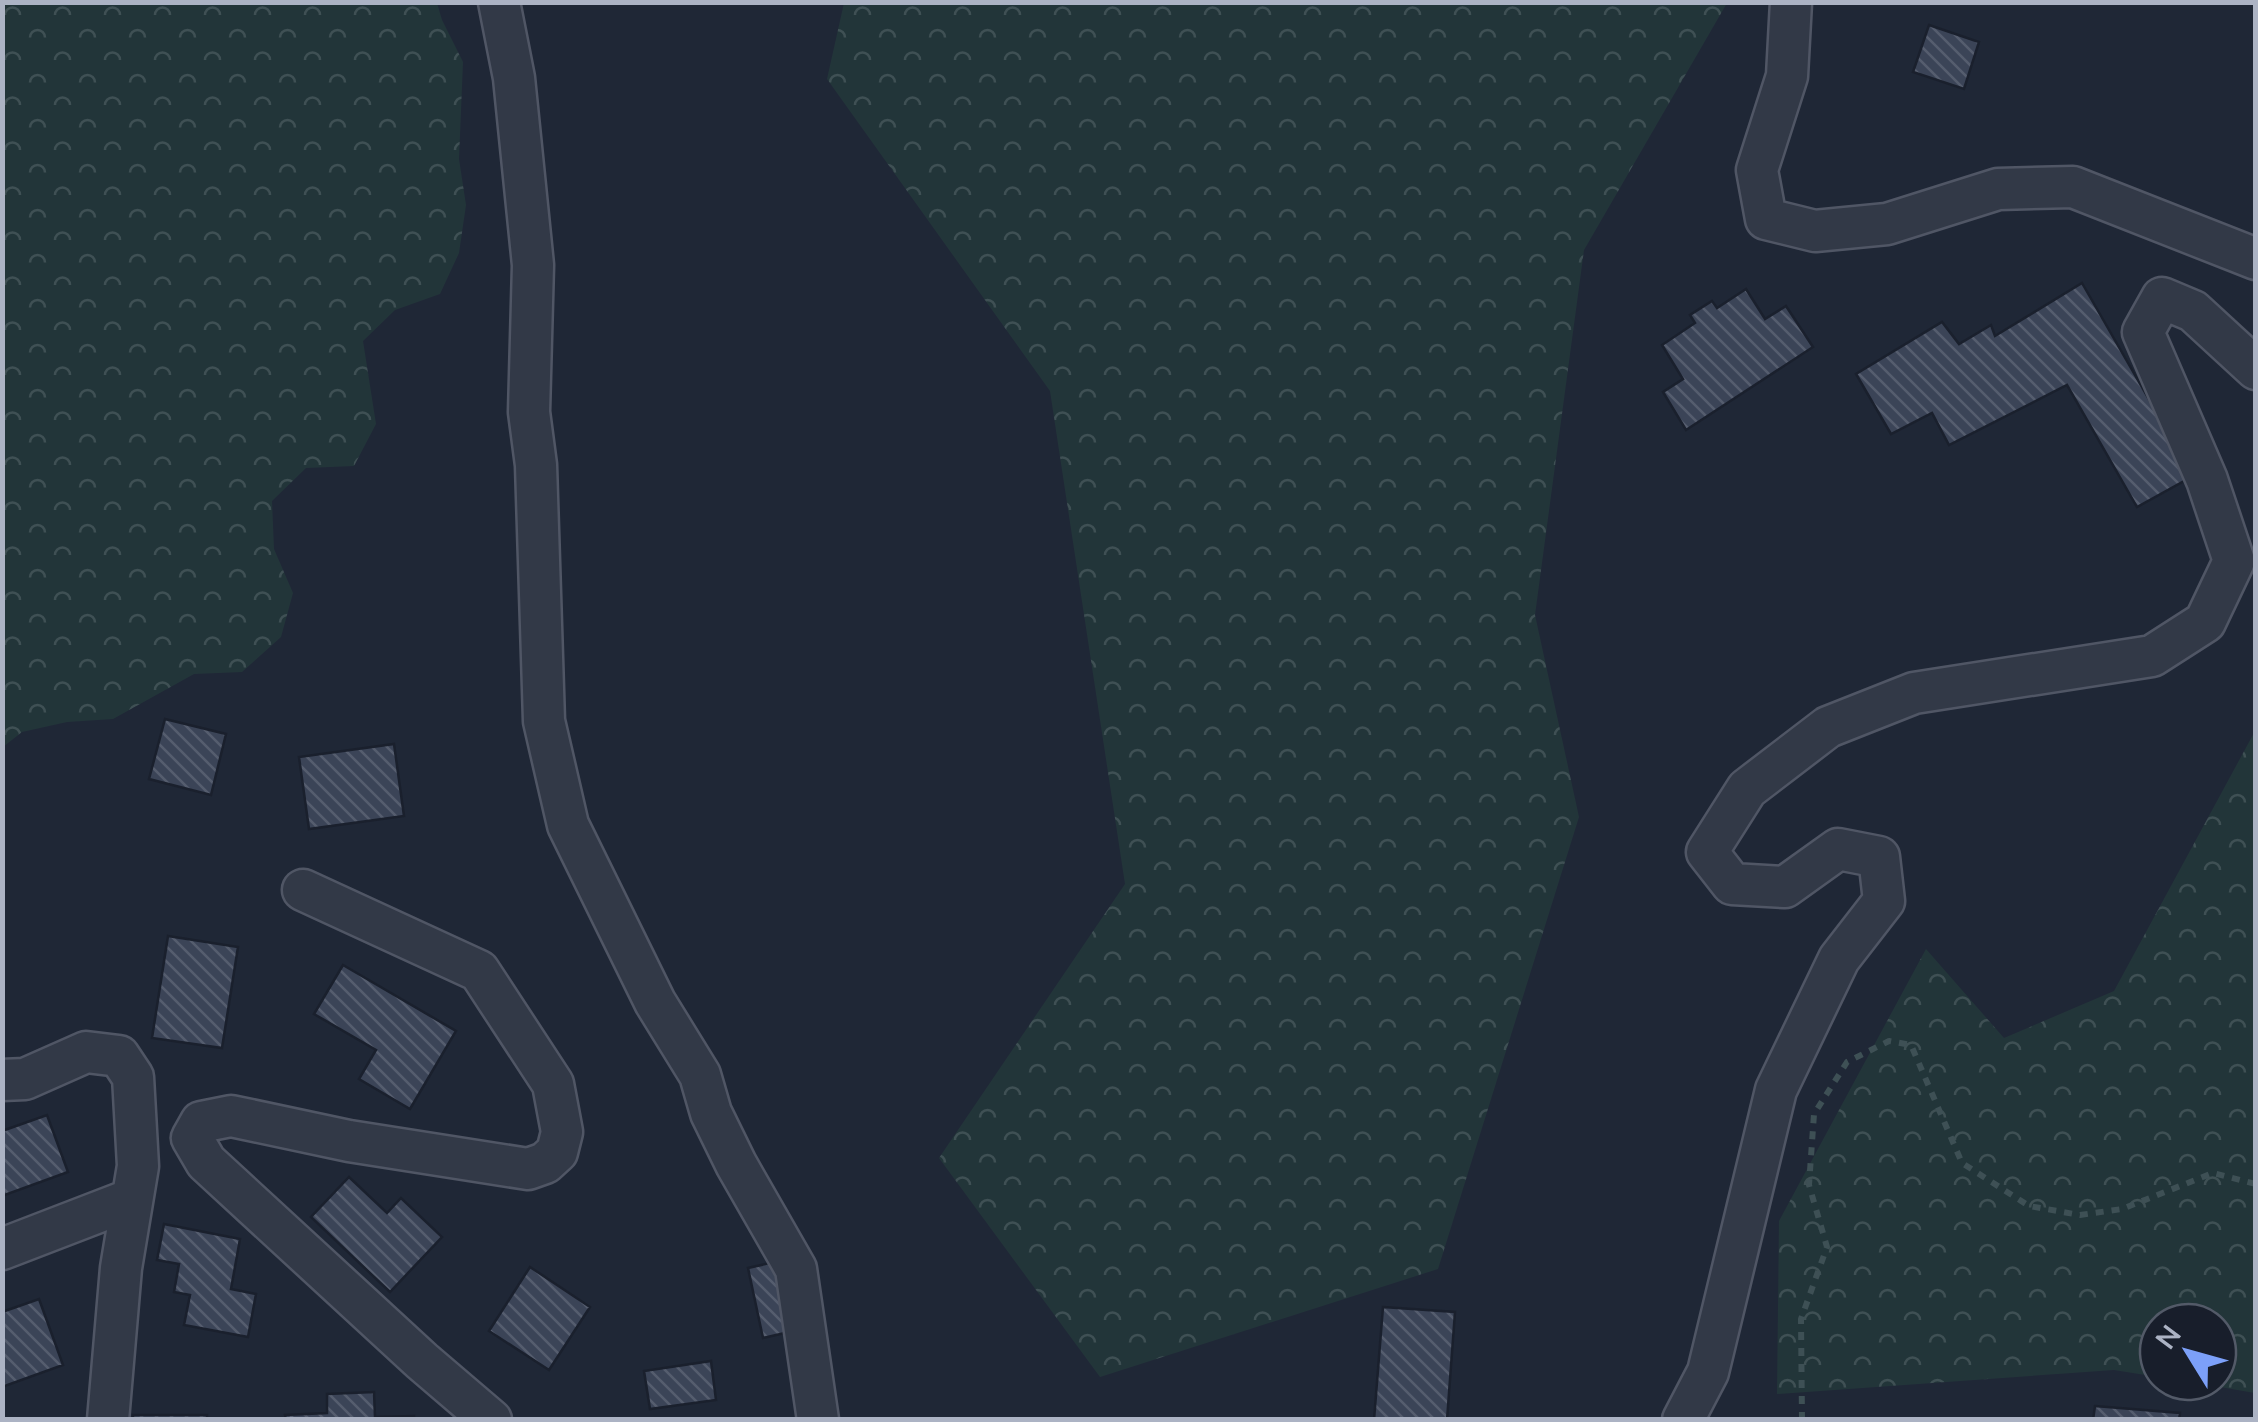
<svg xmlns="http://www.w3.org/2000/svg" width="2258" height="1422" font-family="'Nunito Sans',sans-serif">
<defs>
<pattern id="forest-crowns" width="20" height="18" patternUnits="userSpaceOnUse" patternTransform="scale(2.5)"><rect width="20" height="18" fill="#223539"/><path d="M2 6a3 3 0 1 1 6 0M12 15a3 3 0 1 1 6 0" fill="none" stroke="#3f5054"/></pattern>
<pattern id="building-back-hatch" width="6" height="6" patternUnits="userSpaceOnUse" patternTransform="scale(2.5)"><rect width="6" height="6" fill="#3b4457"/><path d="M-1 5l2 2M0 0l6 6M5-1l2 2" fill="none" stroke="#555d6e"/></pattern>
</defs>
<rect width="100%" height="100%" fill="#1f2736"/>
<!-- forest -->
<path fill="url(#forest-crowns)" d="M3,2L437,3L442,20L463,62L459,159L466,205L459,253L440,294L395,310L363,341L376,424L354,466L306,468L272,501L274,549L293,593L281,637L242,672L194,674L113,719L67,722L22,732L3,747Z
M844,3H1727L1584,250L1535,615L1579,817L1438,1269L1100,1377L939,1158L1125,884L1050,391L827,79Z
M2255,731V1393L2191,1382H2218V1322H2158V1377L2114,1370L1777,1394L1779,1221L1926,949L2004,1038L2114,991Z"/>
<!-- building -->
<path fill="url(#building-back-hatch)" stroke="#1a202d" stroke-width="2.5" d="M1929,25L1979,42L1964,89L1913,72Z
M2082,283L2193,476L2137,507L2067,385L1949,445L1932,413L1891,434L1856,374L1942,322L1959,344L1991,325L1995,336Z
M1746,289L1765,319L1786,306L1813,347L1686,430L1663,392L1683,379L1662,345L1695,323L1690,315L1712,301L1717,308Z
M165,719L226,734L211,795L149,779Z
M394,744L404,816L309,829L299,757Z
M168,936L238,947L222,1048L152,1038Z
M343,965L456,1031L410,1109L359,1079L376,1050L314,1014Z
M47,1115L68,1172L2,1196V1131Z
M349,1177L387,1213L401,1198L442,1237L390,1292L311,1217Z
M164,1224L240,1239L231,1289L256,1294L248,1337L184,1325L190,1295L174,1292L179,1264L157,1260Z
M783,1260L798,1330L763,1338L748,1268Z
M530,1267L590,1307L549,1370L489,1331Z
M39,1299L63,1365L2,1387V1312Z
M1383,1307L1455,1312L1447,1420H1374Z
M711,1361L716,1400L650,1409L644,1371Z
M374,1392L375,1417L414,1416V1420H286L285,1415L327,1413V1394Z
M2095,1406L2180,1413L2179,1420H2093Z
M133,1415H207V1420H133Z"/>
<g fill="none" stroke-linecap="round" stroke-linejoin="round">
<!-- minor casing -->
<g stroke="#505665" stroke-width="45">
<path id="minor" d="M499,2L514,78L533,265L529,412L536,465L544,721L568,825L655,1002L700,1075L711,1113L736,1164L796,1269L818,1420
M1791,2L1787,76L1757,170L1766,219L1815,231L1887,224L1998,189L2073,187L2256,259
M303,890L479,971L553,1084L562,1132L557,1152L545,1163L528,1169L349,1141L231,1116L201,1122L192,1138L206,1162L422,1361L491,1420
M2,1080L25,1079L86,1052L119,1056L133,1077L138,1166L121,1268L108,1420
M2,1249L132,1199
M1683,1420L1708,1372L1776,1090L1839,959L1884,901L1879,857L1838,849L1785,887L1732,884L1707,852L1747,789L1828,727L1914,693L2152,656L2205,622L2234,561L2207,480L2143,332L2162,298L2193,311L2256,369"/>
</g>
<!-- path -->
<path stroke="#3e5055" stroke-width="6" stroke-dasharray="8 8" stroke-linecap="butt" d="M1802,1420L1801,1319L1827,1247L1809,1185L1814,1114L1847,1062L1889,1041L1911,1045L1962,1163L2029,1206L2080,1215L2122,1209L2213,1173L2256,1184"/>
<!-- minor -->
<use href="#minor" stroke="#323947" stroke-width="40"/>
</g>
<!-- border -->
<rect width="2258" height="1422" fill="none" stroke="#acb3c4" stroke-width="10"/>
<!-- north arrow -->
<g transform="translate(2188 1352) rotate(307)"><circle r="48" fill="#181e2b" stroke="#535a68" stroke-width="2.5"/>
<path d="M0-8L18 38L0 25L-18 38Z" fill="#7ca0f9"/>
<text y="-15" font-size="28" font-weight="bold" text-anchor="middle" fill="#acb3c4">N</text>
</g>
</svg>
